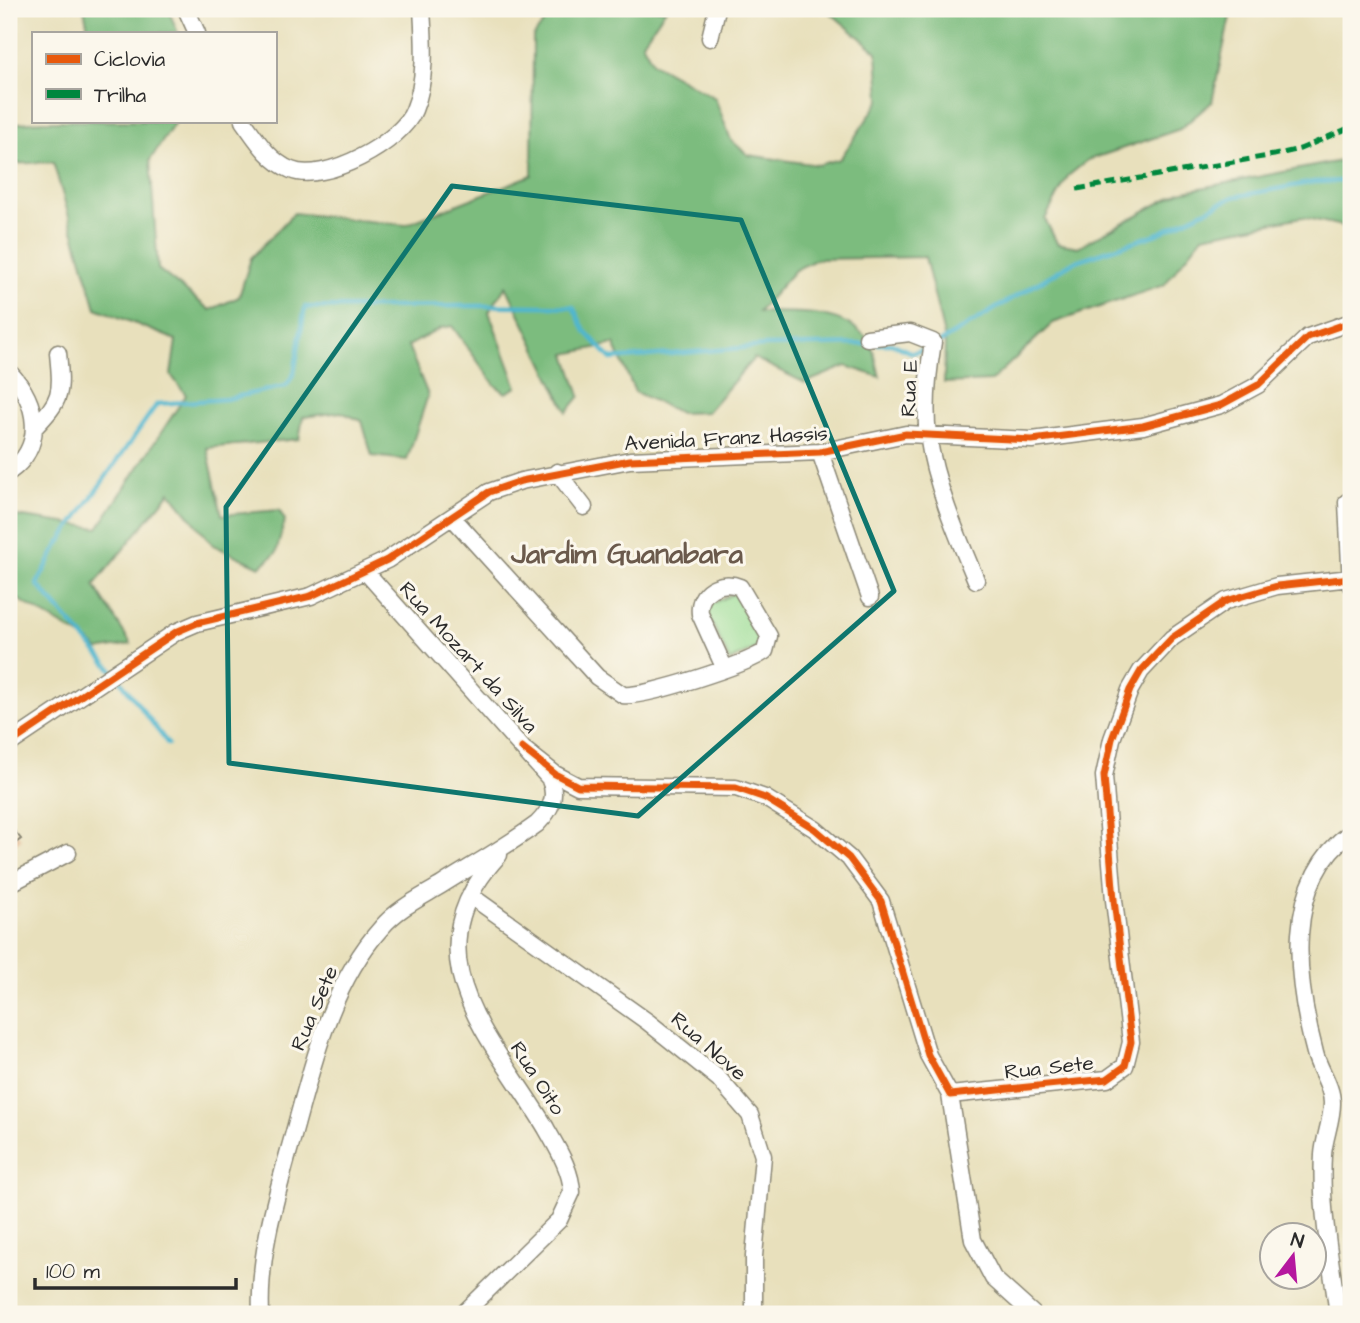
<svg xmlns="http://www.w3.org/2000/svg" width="1360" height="1323" font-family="'Architects Daughter',sans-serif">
<rect width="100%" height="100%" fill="#fbf7ec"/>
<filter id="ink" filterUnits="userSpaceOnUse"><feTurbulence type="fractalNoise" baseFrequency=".0143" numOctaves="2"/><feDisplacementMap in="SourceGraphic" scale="14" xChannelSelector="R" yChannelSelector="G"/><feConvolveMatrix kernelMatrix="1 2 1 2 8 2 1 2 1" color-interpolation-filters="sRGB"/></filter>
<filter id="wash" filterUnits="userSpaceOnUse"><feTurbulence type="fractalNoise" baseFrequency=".00686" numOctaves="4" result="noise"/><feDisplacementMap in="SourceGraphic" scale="28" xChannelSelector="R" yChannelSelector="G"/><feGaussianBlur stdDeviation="1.57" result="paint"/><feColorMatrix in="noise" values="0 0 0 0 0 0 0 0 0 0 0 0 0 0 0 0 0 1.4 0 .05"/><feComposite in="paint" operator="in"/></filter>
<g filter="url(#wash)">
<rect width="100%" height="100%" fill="#e8e0bc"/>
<!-- green -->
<path fill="#9add94" stroke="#628460" stroke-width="2" d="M739,591L765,644L730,661L704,607Z"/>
<!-- forest -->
<path fill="#7bbc7e" stroke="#537454" stroke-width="2" d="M84,9H168L178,33H89Z
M554,9H666L642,43L653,63L715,98L731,140L748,155L818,165L840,159L880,100L877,52L826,9H1221L1231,12L1212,102L1180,129L1088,160L1068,176L1045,219L1057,243L1078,247L1180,192L1351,159V228L1302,217L1203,236L1164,285L1053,323L991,381L944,383L945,340L925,257L817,259L795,270L758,312C795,313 837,308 866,337C874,345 877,366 880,377L846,366L805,383L754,358L707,412L680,413L635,392L614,344L566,354L580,396L567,412L506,286L489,312L517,387L506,393L495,385L452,326L441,328L408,346L428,395L407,460L372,456L362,421L341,412L303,417L299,439L207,448L222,515L279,510L285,520L276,553L260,567L213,545L170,492L94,585L131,644L98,650L89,641L9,594V515L98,528L186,395L171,375L176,340L96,308L53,162L9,164V124L42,121H176L150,160L158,269L210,310L239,297L251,258L294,213L405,225L532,175L533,37Z"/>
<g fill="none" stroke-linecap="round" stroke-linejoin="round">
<!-- stream -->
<path stroke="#4fb6ce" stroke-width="4.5" d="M878,344H893L912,353L929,348
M937,344L1073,262L1157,234L1233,197L1314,182L1351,181
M168,744L114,672L37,584L58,545L157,404L226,399L286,386L294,374L305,307C395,309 484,303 573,307L585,331L611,359L765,346L869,344"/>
</g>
<g id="blocks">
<!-- building -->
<path fill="#e1b28a" d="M9,712L18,724L9,731Z
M9,824L21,839L9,848Z"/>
</g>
</g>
<g filter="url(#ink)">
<use href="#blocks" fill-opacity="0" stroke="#8a8674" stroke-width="2"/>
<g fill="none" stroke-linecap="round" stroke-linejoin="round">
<!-- minor casing -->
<g stroke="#8a8674" stroke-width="19">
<path id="minor" d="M186,9L197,33
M710,38L717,9
M243,121C256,139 269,161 291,170C324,184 402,142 414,110C427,79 424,42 422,9
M867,338L910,333L933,342C928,372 924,405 928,435C935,484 957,535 976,580
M9,372C38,402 46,446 9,472
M34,428C62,399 62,394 58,353
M820,452L870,597
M557,472L584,507
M1347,502L1351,586
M452,517L597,677L623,695C643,698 749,664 765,651L769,636L740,587C721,579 697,591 700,614L724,667
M9,744L176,632L197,623L311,596L387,560L489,492L521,481L630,460L820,452L906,434L1032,440L1143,426L1221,405L1258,385L1308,337L1351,322
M522,748L555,774L578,786L736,788L765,798L815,829L849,858L881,901L928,1055L950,1095L1107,1079L1125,1066L1131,1042L1114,900L1104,776L1112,739L1130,690L1141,671L1172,638L1226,601L1277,586L1351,578
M9,884L68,853
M471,896L648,1022L719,1079L750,1115L763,1156L754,1256V1314
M950,1095L973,1240L993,1278L1033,1314
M261,1314C258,1254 277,1194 293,1136C313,1064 330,985 382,927C398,908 422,897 443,884C475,864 507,846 537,824C551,810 558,796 549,778L365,571
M463,1314L559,1220L572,1192C571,1169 557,1148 546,1128C492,1038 405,956 499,855
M1338,1314C1331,1263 1320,1207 1323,1155C1324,1138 1332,1121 1332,1103C1332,1085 1319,1070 1315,1053C1296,981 1282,882 1351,832"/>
</g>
<!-- minor -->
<use href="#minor" stroke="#fff" stroke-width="16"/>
<!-- quiet -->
<path stroke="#00873e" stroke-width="5" stroke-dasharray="10 5" stroke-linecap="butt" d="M1077,189L1274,155L1300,149L1351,127"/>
<!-- cycleway casing -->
<g stroke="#fbf7ec" stroke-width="11">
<path id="cycleway" d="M9,744L176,632L197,623L311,596L387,560L489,492L521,481L630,460L820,452L906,434L1032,440L1143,426L1221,405L1258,385L1308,337L1351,322
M522,748L555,774L578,786L736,788L765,798L815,829L849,858L881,901L928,1055L950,1095L1107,1079L1125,1066L1131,1042L1114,900L1104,776L1112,739L1130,690L1141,671L1172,638L1226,601L1277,586L1351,578"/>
</g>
<!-- cycleway -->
<use href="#cycleway" stroke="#e8590c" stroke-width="7"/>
</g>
</g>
<!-- marked area -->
<path fill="none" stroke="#0f766e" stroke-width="5" stroke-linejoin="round" d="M452,186L741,220L894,591L638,816L229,763L226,507Z"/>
<g text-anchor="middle" stroke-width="6" stroke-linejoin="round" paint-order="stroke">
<!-- street labels -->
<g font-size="21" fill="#2b2b2b" stroke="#fbf7ec">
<text transform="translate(909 388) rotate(-87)" y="7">Rua E</text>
<text transform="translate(726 438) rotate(-3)" y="7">Avenida Franz Hassis</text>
<text transform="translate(469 657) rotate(48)" y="7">Rua Mozart da Silva</text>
<text transform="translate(314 1008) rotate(-67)" y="7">Rua Sete</text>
<text transform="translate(709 1046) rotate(41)" y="7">Rua Nove</text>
<text transform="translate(1049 1067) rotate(-6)" y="7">Rua Sete</text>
<text transform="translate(538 1078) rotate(57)" y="7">Rua Oito</text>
</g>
<!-- district labels -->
<g font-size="28" font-weight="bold" fill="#6b5a4c" stroke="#fbf7ec">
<text x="627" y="563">Jardim Guanabara</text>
</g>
</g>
<!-- margin -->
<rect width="1360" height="1323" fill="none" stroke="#fbf7ec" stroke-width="35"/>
<!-- legend -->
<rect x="32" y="32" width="245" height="91" fill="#fbf7ec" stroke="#a8a59f" stroke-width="2"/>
<rect x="46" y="54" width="35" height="10" fill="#e8590c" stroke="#a8a59f" stroke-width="2"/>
<text x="94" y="66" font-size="21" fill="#2b2b2b">Ciclovia</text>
<rect x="46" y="89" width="35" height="10" fill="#00873e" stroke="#a8a59f" stroke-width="2"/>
<text x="94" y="102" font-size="21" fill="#2b2b2b">Trilha</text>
<!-- north arrow -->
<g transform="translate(1293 1256) rotate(16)"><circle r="33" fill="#fbf7ec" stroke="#a8a59f" stroke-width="2"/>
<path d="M0-5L12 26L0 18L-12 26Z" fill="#b5179e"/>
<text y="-10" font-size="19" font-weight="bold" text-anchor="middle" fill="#2b2b2b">N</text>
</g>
<!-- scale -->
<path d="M35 1278v10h201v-10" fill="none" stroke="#2b2b2b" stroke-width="3.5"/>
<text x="46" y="1278" font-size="21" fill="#2b2b2b" stroke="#fbf7ec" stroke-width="5" paint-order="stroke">100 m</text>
</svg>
